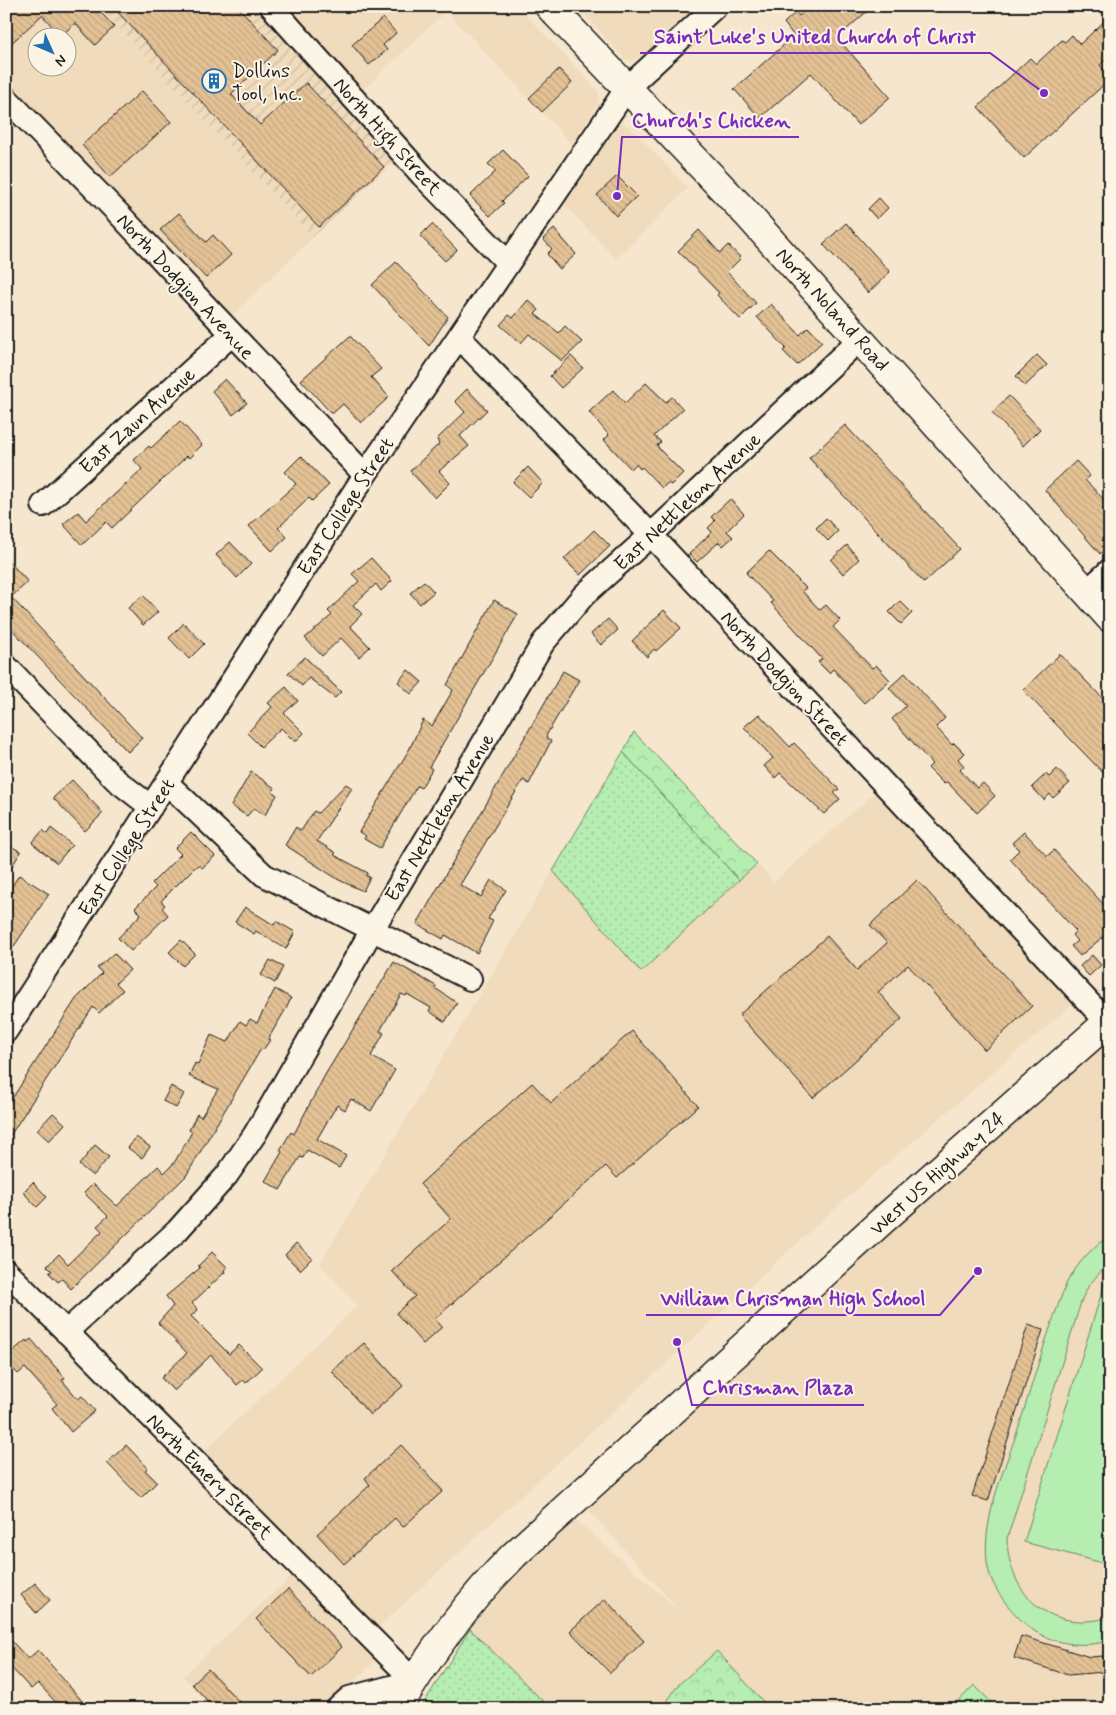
<svg xmlns="http://www.w3.org/2000/svg" width="1116" height="1715" font-family="Mynerve,sans-serif">
<defs>
<pattern id="industrial-furrows" width="10" height="10" patternUnits="userSpaceOnUse" patternTransform="scale(1.25)"><rect width="10" height="10" fill="#f0dbbc"/><path d="M-1 1l2-2M0 10L10 0M9 11l2-2" fill="none" stroke="#cdbba1"/></pattern>
<pattern id="grass-dots" width="8" height="8" patternUnits="userSpaceOnUse" patternTransform="scale(1.25)"><rect width="8" height="8" fill="#b6edb0"/><path d="M2 2h.1M6 6h.1" fill="none" stroke="#9ccb97" stroke-width="1.8" stroke-linecap="round"/></pattern>
<pattern id="forest-crowns" width="20" height="18" patternUnits="userSpaceOnUse" patternTransform="scale(1.25)"><rect width="20" height="18" fill="#b6edb0"/><path d="M2 6a3 3 0 1 1 6 0M12 15a3 3 0 1 1 6 0" fill="none" stroke="#9ccb97"/></pattern>
<pattern id="building-back-hatch" width="6" height="6" patternUnits="userSpaceOnUse" patternTransform="scale(1.25)"><rect width="6" height="6" fill="#e4c295"/><path d="M-1 5l2 2M0 0l6 6M5-1l2 2" fill="none" stroke="#c3a680"/></pattern>
</defs>
<rect width="100%" height="100%" fill="#f5e6cd"/>
<filter id="ink" filterUnits="userSpaceOnUse"><feTurbulence type="fractalNoise" baseFrequency=".02" numOctaves="2"/><feDisplacementMap in="SourceGraphic" scale="10" xChannelSelector="R" yChannelSelector="G"/><feConvolveMatrix kernelMatrix="1 2 1 2 8 2 1 2 1" color-interpolation-filters="sRGB"/></filter>
<g filter="url(#ink)">
<!-- built -->
<path fill="#f0dbbc" fill-rule="evenodd" d="M6,6H99L313,237L228,320L6,82ZM38,38H68V68H38Z
M282,6H518L596,89L599,94L598,104L572,144L446,11L360,93Z
M577,6H701L656,47L633,61L625,59Z
M614,122H622L631,128L688,188L616,259L559,199Z
M877,791L1074,1003L843,1201L375,1630L199,1456L357,1306L320,1264L553,871L641,972L757,864L774,882Z
M1110,1038V1709H770L717,1652L678,1685L662,1709H551L470,1629L520,1571L574,1519L680,1611L583,1504Z
M294,1574L370,1653L373,1659L372,1664L325,1709H213L183,1676Z"/>
<!-- industrial -->
<path fill="url(#industrial-furrows)" d="M99,6H259L399,157L313,237Z"/>
<!-- grass -->
<path fill="url(#grass-dots)" stroke="#698466" d="M623,752L739,880L641,972L553,871Z
M470,1629L551,1709H420Z"/>
<!-- forest -->
<path fill="url(#forest-crowns)" stroke="#698466" d="M634,732L757,864L739,880L623,752Z
M717,1651L770,1709H662L678,1685Z"/>
<!-- pitch -->
<path fill="#b6edb0" stroke="#698466" d="M1110,1235V1261L1089,1285L1082,1299L1007,1539C1009,1597 1052,1634 1110,1617V1640C1085,1649 1051,1644 1030,1628C1011,1612 990,1588 987,1562C982,1517 1005,1469 1019,1426C1034,1378 1048,1329 1067,1282C1079,1262 1091,1248 1110,1235Z
M1106,1279L1110,1281V1565L1024,1542Z
M974,1685L998,1709H951Z"/>
<!-- building -->
<path fill="url(#building-back-hatch)" stroke="#1c1c1c" d="M6,6H95L114,27L95,45L75,23L61,36L42,15L6,48Z
M112,6H237L278,50L231,94L260,125L306,83L384,167L319,227Z
M810,6H873L837,38L890,97L858,125L811,73L760,118L734,89L794,36L784,23L796,12L799,16Z
M1110,16V56L1100,65L1110,76V79L1024,158L978,107L1030,58L1036,64L1062,40L1065,42L1072,35L1080,44Z
M383,18L396,33L383,45L387,50L369,65L352,45Z
M559,69L572,83L542,112L529,98Z
M142,91L171,122L110,177L82,145Z
M503,150L528,176L502,201L504,203L490,216L470,196L496,171L488,164Z
M617,176L637,196L616,216L597,195Z
M879,198L888,208L877,219L868,209Z
M179,213L206,242L213,235L231,255L206,278L160,230Z
M846,223L890,272L868,293L823,244Z
M432,224L457,250L445,261L420,236Z
M554,229L576,254L560,269L547,254L552,249L543,239Z
M699,230L720,253L728,245L741,258L727,272L756,303L740,319L717,295L719,293L678,251Z
M396,262L448,317L429,346L372,285Z
M528,300L539,310L535,314L559,333L565,326L582,342L562,361L529,334L521,343L500,325L509,315L513,318Z
M771,304L800,335L808,327L822,342L797,365L783,351L786,348L757,317Z
M350,336L381,369L371,377L389,397L361,423L343,404L332,414L301,380Z
M1037,355L1047,365L1025,386L1016,376Z
M571,356L583,368L561,388L550,376Z
M225,379L247,403L233,415L212,391Z
M646,383L666,402L672,397L683,409L654,436L661,442L657,445L660,450L683,473L671,485L668,483L662,488L642,467L640,469L636,464L631,469L604,440L609,435L589,412L613,390L625,403Z
M467,389L487,410L460,436L469,446L439,471L450,483L435,498L410,471L439,444L437,439L465,412L455,401Z
M1009,396L1040,429L1023,446L992,412Z
M180,421L202,445L189,458L187,456L112,528L106,522L82,545L63,524L78,512L86,521L142,469L134,460L149,446L151,448Z
M845,425L960,549L924,583L809,458Z
M301,456L329,485L312,501L309,498L278,528L287,537L272,551L249,526L296,484L285,472Z
M1076,461L1090,476L1085,480L1110,506V545L1100,554L1045,490Z
M528,467L543,483L529,497L513,482Z
M730,499L744,514L727,531L733,537L723,546L719,542L697,562L689,554L712,532L708,528L715,521L711,517Z
M826,518L838,531L828,541L816,528Z
M594,530L610,546L580,575L564,559Z
M230,542L251,564L237,578L216,555Z
M847,545L859,559L843,574L831,560Z
M769,551L806,588L802,591L820,610L826,605L840,620L833,627L872,668L876,665L890,680L864,703L833,669L829,673L818,662L822,659L771,603L773,601L746,573Z
M6,558L28,582L11,597L142,738L128,752L6,623Z
M371,558L392,581L381,591L376,584L353,605L362,614L350,626L370,647L359,657L341,638L322,656L305,638L332,615L328,611L359,581L352,574Z
M424,581L434,592L420,604L410,593Z
M143,595L158,612L143,625L128,608Z
M494,600L518,614L429,767L432,769L421,788L417,786L380,848L364,839L366,836L359,832L409,750L423,720L432,726L453,690L447,685Z
M900,601L912,613L901,624L889,612Z
M664,610L681,628L656,651L654,649L647,657L632,641Z
M608,619L618,630L601,645L591,634Z
M184,623L204,644L189,659L169,638Z
M1060,654L1110,706V780L1023,690Z
M305,657L341,692L335,698L309,678L302,686L288,673Z
M408,670L422,682L411,694L398,682Z
M563,671L579,680L547,734L546,738L551,741L529,784L523,780L460,885L481,897L491,880L506,890L488,919L493,921L477,953L445,935L443,939L417,924Z
M905,673L945,718L936,727L952,745L954,743L964,753L958,759L964,766L960,770L977,788L983,783L995,796L977,813L947,782L944,784L928,768L932,764L892,719L906,706L889,688Z
M286,687L298,701L284,713L304,733L295,742L281,728L261,747L247,733L272,707L268,703Z
M759,714L790,747L794,743L839,789L834,793L840,799L824,814L780,773L775,778L764,766L773,758L744,727Z
M1057,769L1070,783L1053,798L1050,794L1044,800L1032,787L1046,774L1049,777Z
M251,772L275,788L272,792L277,795L265,815L254,808L247,816L231,806Z
M72,780L103,813L85,831L53,798Z
M346,784L352,788L317,841L336,853L334,855L368,873L366,876L370,877L363,891L339,880L285,845L296,827L301,831L314,811L318,813Z
M51,828L72,845L57,863L32,843L43,830L47,834Z
M191,832L215,856L202,868L199,865L194,868L161,901L165,905L162,908L168,915L131,951L118,938L141,914L135,908L156,887L152,883L181,854L175,848Z
M1024,832L1047,856L1054,850L1104,905L1110,900V931L1080,956L1071,946L1077,941L1072,935L1076,931L1010,859L1019,850L1012,843Z
M6,843L21,852L6,875Z
M19,875L49,894L6,958V896Z
M917,880L1032,1006L985,1050L908,965L878,992L902,1019L813,1098L739,1015L827,936L857,970L887,943L870,925Z
M245,907L274,925L276,921L295,932L286,949L256,931L254,934L235,922Z
M181,940L195,954L183,966L169,952Z
M114,953L130,970L116,983L123,990L99,1013L93,1007L6,1142V1108L76,999L102,973L97,968Z
M1092,955L1101,965L1089,976L1080,966Z
M270,960L283,967L275,983L261,975Z
M394,962L436,986L435,988L457,1003L445,1022L429,1011L431,1008L407,994L406,996L401,994L380,1031L384,1033L371,1056L395,1070L371,1111L351,1099L345,1110L337,1105L317,1139L346,1156L339,1168L307,1150L303,1158L300,1157L280,1190L265,1181L282,1152L280,1150L291,1132L294,1134L325,1075Z
M275,989L291,998L287,1007L268,1039L270,1040L263,1050L261,1049L186,1176L71,1289L62,1279L58,1282L49,1273L52,1271L47,1266L59,1254L68,1264L102,1231L97,1226L108,1216L84,1193L93,1184L117,1206L158,1166L164,1173L174,1163L192,1132L189,1130L197,1114L201,1117L218,1089L189,1076L195,1063L198,1064L211,1035L228,1042L240,1021L246,1025L250,1019L257,1023Z
M632,1031L698,1106L617,1178L606,1166L435,1319L442,1327L423,1344L396,1313L415,1296L392,1271L451,1219L420,1184L532,1083L551,1103Z
M171,1086L184,1094L176,1108L163,1101Z
M53,1113L65,1124L49,1141L37,1130Z
M136,1137L150,1147L142,1158L128,1148Z
M95,1145L109,1157L93,1176L79,1165Z
M33,1182L47,1197L37,1207L23,1192Z
M296,1243L312,1258L300,1270L285,1255Z
M212,1252L227,1267L224,1270L225,1272L192,1303L198,1310L191,1316L229,1354L239,1345L262,1368L246,1383L243,1380L237,1385L211,1355L174,1391L161,1378L187,1353L158,1323L173,1306L166,1296L200,1268L198,1266Z
M1028,1325L1043,1330L988,1501L972,1496Z
M31,1339L65,1378L62,1380L78,1399L82,1396L95,1411L71,1432L52,1408L57,1404L25,1368L18,1374L6,1361V1357L26,1340L27,1342Z
M364,1343L403,1386L370,1415L332,1371Z
M126,1445L148,1468L145,1470L157,1482L141,1498L107,1463Z
M401,1445L443,1491L403,1527L395,1518L344,1564L317,1534L370,1485L365,1478Z
M35,1583L50,1600L36,1613L21,1595Z
M288,1589L342,1647L311,1677L256,1619Z
M605,1599L644,1641L610,1673L570,1631Z
M6,1635L28,1659L38,1650L89,1709H62L38,1683L31,1689L6,1662Z
M1021,1636L1090,1657L1103,1656L1104,1672L1068,1675L1014,1658Z
M208,1669L246,1709H215L192,1684Z"/>
<g fill="none" stroke-linecap="round" stroke-linejoin="round">
<!-- minor casing -->
<g stroke="#1c1c1c" stroke-width="26">
<path id="minor" d="M271,6L422,175L508,263
M6,98L118,213L365,475
M459,337L651,535L1107,1022
M43,505L231,335
M1086,592L1110,570
M6,666L116,780L151,807
M167,783L264,875L470,979
M6,1031L365,475L627,88L716,6
M6,1271L414,1681
M66,1332L177,1231L227,1175L255,1134L372,930L543,643L584,595L651,535L860,339
M337,1709L349,1698L414,1681"/>
</g>
<!-- major casing -->
<g stroke="#1c1c1c" stroke-width="31">
<path id="major" d="M549,6L746,213L1110,618
M397,1709C430,1653 468,1601 514,1555L884,1219L1110,1020"/>
</g>
<!-- minor -->
<use href="#minor" stroke="#fcf5e5" stroke-width="22"/>
<!-- major -->
<use href="#major" stroke="#fcf5e5" stroke-width="28"/>
</g>
</g>
<!-- icons -->
<defs>
<g id="building-ring" transform="scale(1.25)"><circle r="9.5" fill="#fcf5e5" stroke="#1f6fb2" stroke-width="1.5"/><path d="M-4-6H4V6H1V3H-1V6H-4ZM-2.5-4.3h1.7v1.8h-1.7ZM.8-4.3h1.7v1.8H.8ZM-2.5-1h1.7V.8h-1.7ZM.8-1h1.7V.8H.8Z" fill="#1f6fb2"/></g>
</defs>
<g fill-rule="evenodd">
<use href="#building-ring" x="214" y="81"/>
</g>
<g text-anchor="middle" stroke-width="4" stroke-linejoin="round" paint-order="stroke">
<!-- poi labels -->
<g font-size="20" fill="#1c1c1c" stroke="#fcf5e5" text-anchor="start">
<text x="232" y="77">Dollins<tspan x="232" dy="23">Tool, Inc.</tspan></text>
</g>
<!-- street labels -->
<g font-size="20" fill="#1c1c1c" stroke="#fcf5e5">
<text transform="translate(388 136) rotate(48)" y="7">North High Street</text>
<text transform="translate(186 286) rotate(47)" y="7">North Dodgion Avenue</text>
<text transform="translate(833 309) rotate(48)" y="7">North Noland Road</text>
<text transform="translate(137 420) rotate(-42)" y="7">East Zaun Avenue</text>
<text transform="translate(687 501) rotate(-43)" y="7">East Nettleton Avenue</text>
<text transform="translate(345 506) rotate(-57)" y="7">East College Street</text>
<text transform="translate(785 678) rotate(47)" y="7">North Dodgion Street</text>
<text transform="translate(439 817) rotate(-59)" y="7">East Nettleton Avenue</text>
<text transform="translate(126 847) rotate(-57)" y="7">East College Street</text>
<text transform="translate(937 1173) rotate(-42)" y="7">West US Highway 24</text>
<text transform="translate(210 1476) rotate(45)" y="7">North Emery Street</text>
</g>
</g>
<!-- callouts -->
<path fill="none" stroke="#7b2cbf" stroke-width="2" d="M1044 93L990 53H640M617 196L622 137H799M978 1271L940 1315H646M677 1342L692 1405H864"/>
<g fill="#7b2cbf" stroke="#fcf5e5" stroke-width="2">
<circle cx="1044" cy="93" r="5"/>
<circle cx="617" cy="196" r="5"/>
<circle cx="978" cy="1271" r="5"/>
<circle cx="677" cy="1342" r="5"/>
</g>
<g font-size="21" text-anchor="middle" font-weight="bold" fill="#7b2cbf" stroke="#fcf5e5" stroke-width="4" stroke-linejoin="round" paint-order="stroke">
<text x="815" y="43">Saint Luke's United Church of Christ</text>
<text x="711" y="127">Church's Chicken</text>
<text x="793" y="1305">William Chrisman High School</text>
<text x="778" y="1394">Chrisman Plaza</text>
</g>
<!-- margin -->
<rect width="1116" height="1715" fill="none" stroke="#fcf5e5" stroke-width="25"/>
<rect x="12" y="12" width="1091" height="1690" fill="none" stroke="#1c1c1c" stroke-width="2" filter="url(#ink)"/>
<!-- north arrow -->
<g transform="translate(52 52) rotate(135)"><circle r="24" fill="#fcf5e5" stroke="#a29e95"/>
<path d="M0-4L9 19L0 12L-9 19Z" fill="#1f6fb2"/>
<text y="-8" font-size="14" font-weight="bold" text-anchor="middle" fill="#1c1c1c">N</text>
</g>
</svg>
